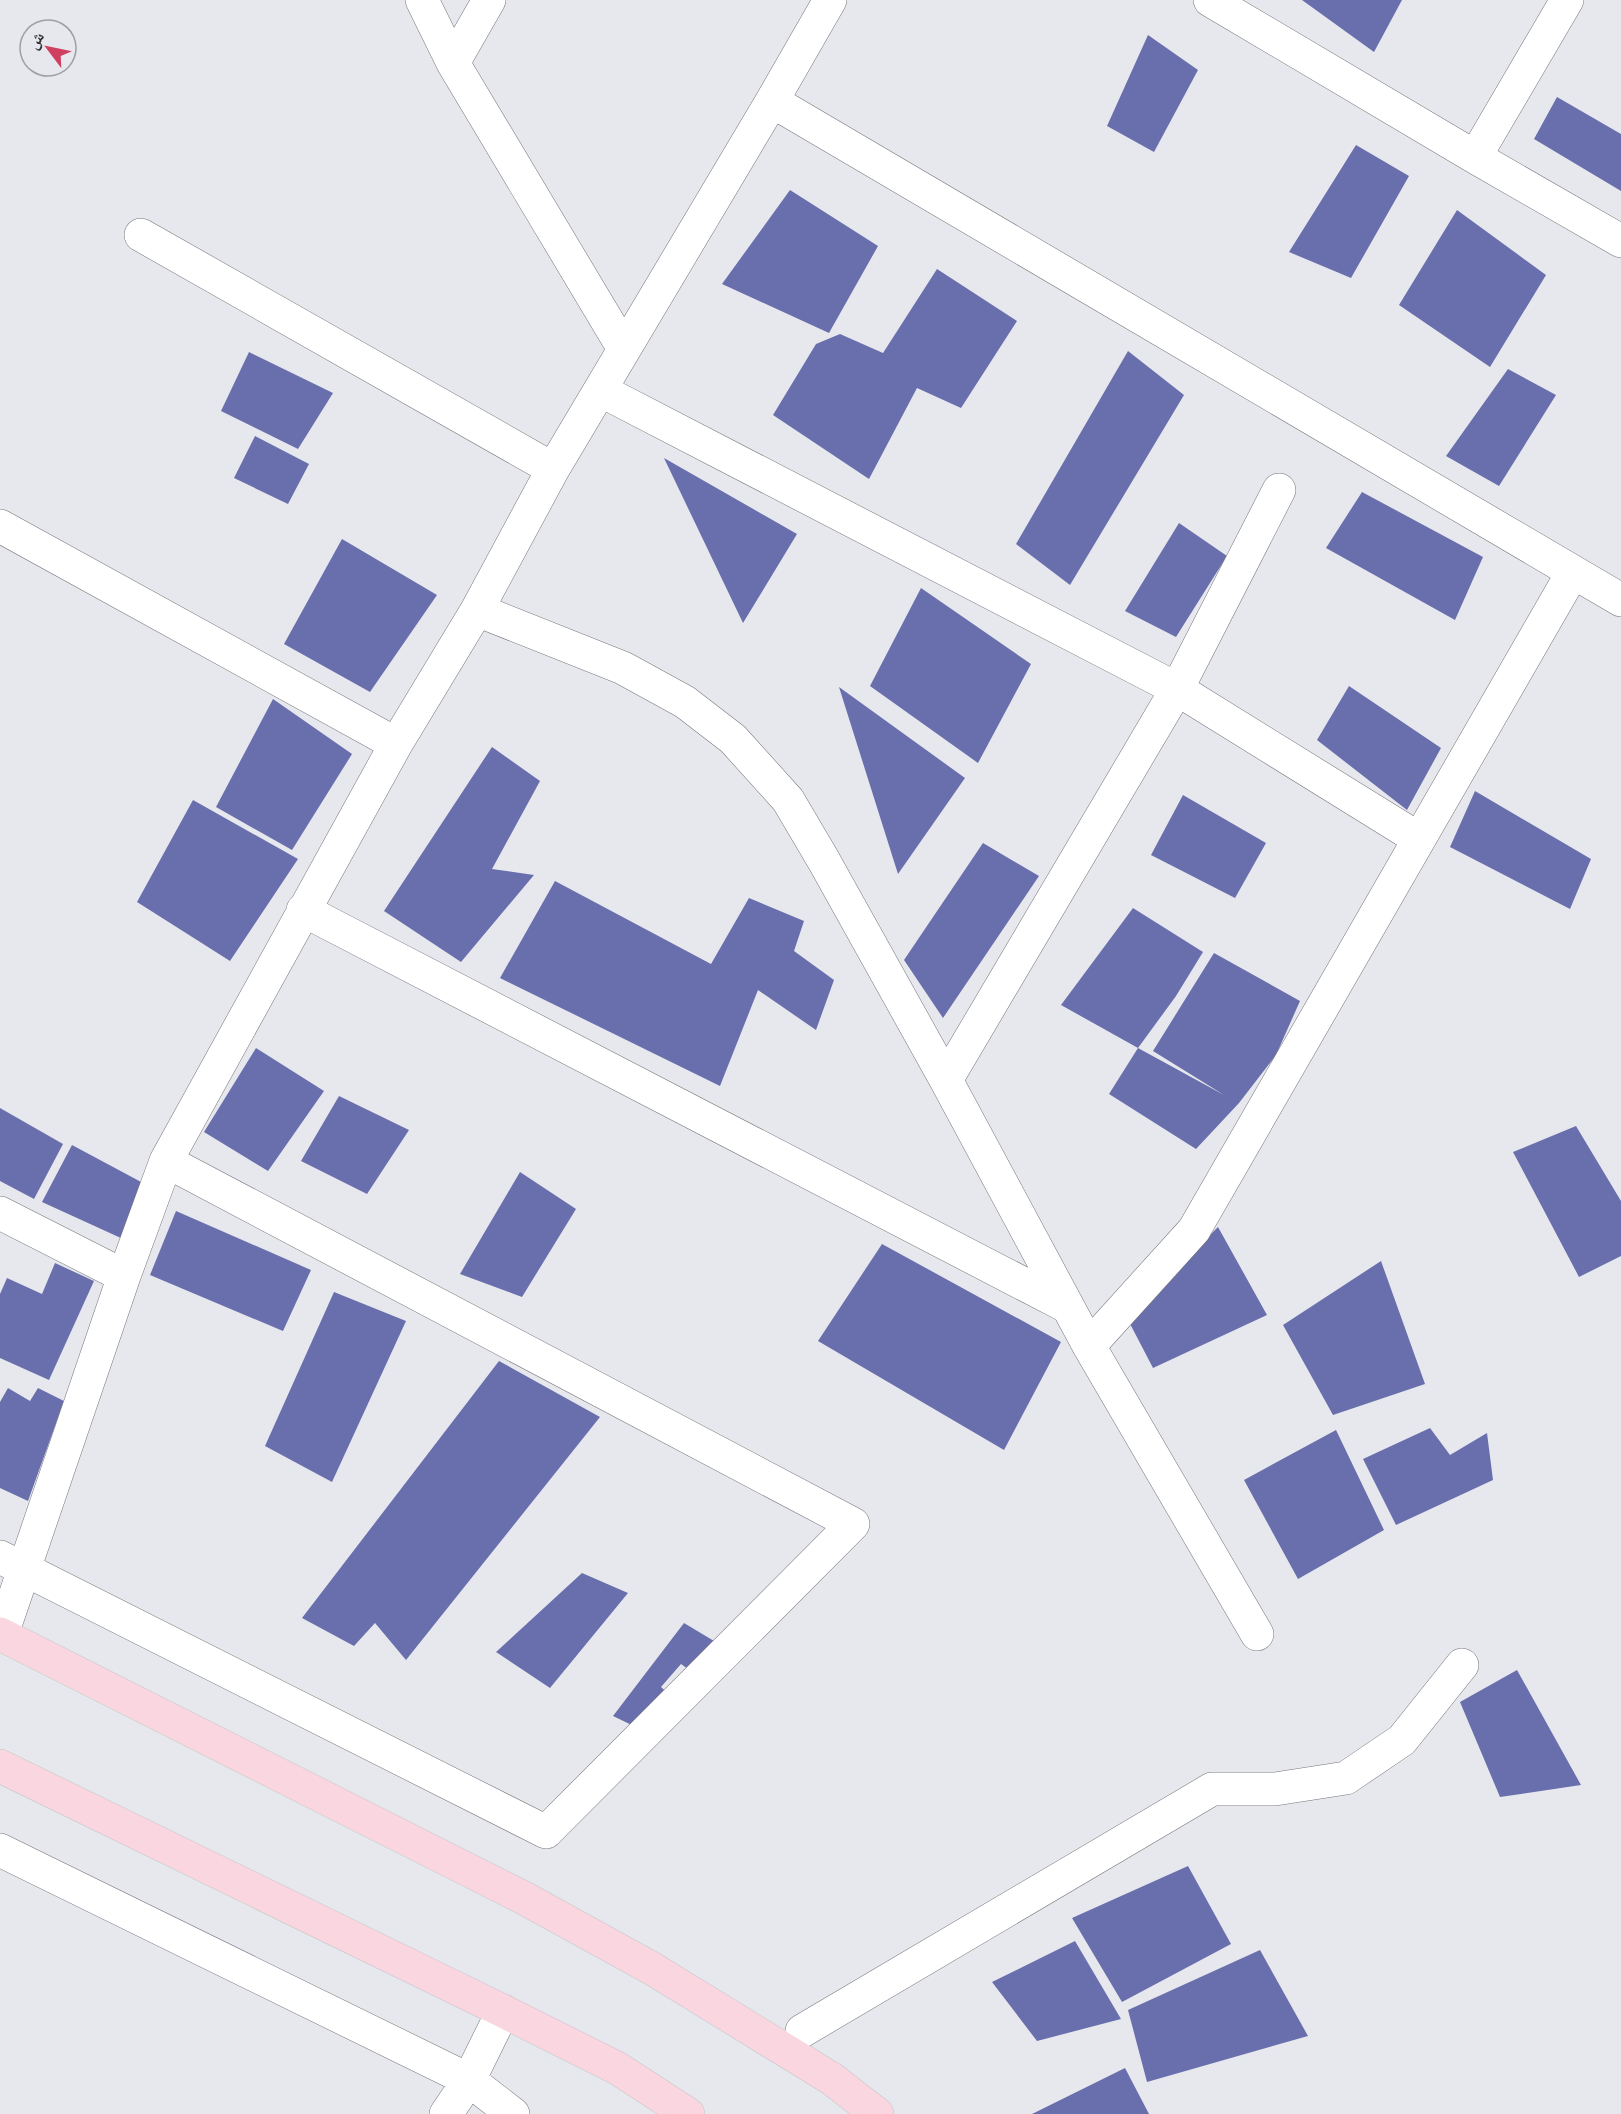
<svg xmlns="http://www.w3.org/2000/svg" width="1621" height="2114" font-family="'Space Grotesk','Noto Naskh Arabic',sans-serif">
<rect width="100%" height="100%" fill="#e7e8ee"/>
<!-- building -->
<path fill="#696fac" d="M1302,0H1402L1374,52Z
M1148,35L1198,70L1154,152L1107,126Z
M1557,97L1621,134V191L1534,139Z
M1356,145L1409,176L1351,278L1289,252Z
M790,190L878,246L829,333L722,284Z
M1457,210L1546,275L1490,367L1399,305Z
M937,269L1017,321L961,408L917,388L869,479L773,415L816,344L840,334L883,353Z
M1128,351L1184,395L1070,585L1016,544Z
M249,352L333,393L298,449L221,411Z
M1508,369L1556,395L1499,486L1446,456Z
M255,436L309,464L288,504L234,478Z
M664,458L797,534L743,623Z
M1362,492L1483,557L1455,620L1326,548Z
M1179,523L1227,556L1176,637L1125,611Z
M342,539L437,595L370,692L284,644Z
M921,588L1031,664L978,763L870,686Z
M1349,686L1441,748L1407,810L1317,740Z
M839,687L965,778L898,874Z
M273,699L352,754L292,850L216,807Z
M492,747L540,781L492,869L534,875L461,962L384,911Z
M1475,791L1591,859L1570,909L1450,847Z
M1183,795L1266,843L1235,898L1151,855Z
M193,800L298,859L230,961L137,902Z
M983,843L1039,876L943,1018L904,960Z
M555,881L711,964L749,898L804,921L794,951L834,980L816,1030L758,990L720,1086L500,978Z
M1133,908L1203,952L1176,996L1138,1048L1061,1005Z
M1214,953L1300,1001L1276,1055L1239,1103L1196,1149L1109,1094L1138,1048L1224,1095L1153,1051Z
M256,1048L324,1091L268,1171L204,1132Z
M339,1096L409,1130L367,1194L301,1161Z
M0,1108L63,1144L34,1199L0,1181Z
M1576,1126L1621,1201V1256L1579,1277L1513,1152Z
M72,1145L143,1183L123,1239L42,1202Z
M520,1172L576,1209L522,1297L460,1274Z
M176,1211L311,1270L283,1331L150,1275Z
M1218,1227L1267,1315L1153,1368L1127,1318Z
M882,1244L1061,1342L1004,1450L818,1341Z
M1381,1261L1425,1384L1333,1415L1283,1325Z
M55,1263L94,1281L49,1380L0,1358V1294L7,1278L42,1294Z
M334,1292L406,1321L332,1482L265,1446Z
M499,1361L600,1417L406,1660L375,1623L354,1646L302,1618Z
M8,1388L30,1401L38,1388L64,1401L28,1501L0,1488V1402Z
M1430,1428L1450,1455L1487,1433L1493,1480L1396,1525L1363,1459Z
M1336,1430L1384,1530L1298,1579L1244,1480Z
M582,1573L628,1593L550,1688L496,1652Z
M684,1623L719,1644L695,1674L681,1664L661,1687L673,1698L640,1729L613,1716Z
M1517,1670L1581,1785L1500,1797L1460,1702Z
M1188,1866L1231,1944L1122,2002L1072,1918Z
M1075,1941L1121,2019L1037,2041L992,1982Z
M1260,1950L1308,2036L1147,2082L1128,2010Z
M1125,2068L1149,2114H1032Z"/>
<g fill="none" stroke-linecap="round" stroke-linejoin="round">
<!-- minor casing -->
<g stroke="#76777c" stroke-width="34">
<path id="minor" d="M422,0L453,63L624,349
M1210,0L1475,157L1621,241
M453,63L489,0
M772,101L1621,600
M1475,157L1567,0
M141,235L553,469
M600,390L1177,689L1419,839
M0,526L396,744
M477,610L623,668L685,702L733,739L788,800L824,861L946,1080L1089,1346L1257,1634
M303,910L1068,1307
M946,1080L1177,689L1279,490
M0,1213L124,1276
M1089,1346L1194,1230L1573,572
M0,1557L546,1832L853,1524L166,1161
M2,1634L124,1276L166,1161L396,744L477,610L553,469L772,101L830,0
M0,1850L469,2080L513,2114
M802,2031L1212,1789H1275L1346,1778L1402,1740L1462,1665
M446,2114L469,2080L503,2011"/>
</g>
<!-- major casing -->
<g stroke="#c5c5c6" stroke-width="34">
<path id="major" d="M0,1634L524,1898L653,1969L832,2079L877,2114
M0,1766L503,2011L617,2068L688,2114"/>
</g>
<!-- minor -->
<use href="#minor" stroke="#fff" stroke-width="33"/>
<!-- major -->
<use href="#major" stroke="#fad7e0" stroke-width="33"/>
</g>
<!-- north arrow -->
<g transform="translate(48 48) rotate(302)"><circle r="28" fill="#e7e8ee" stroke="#9e9fa4" stroke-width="1.5"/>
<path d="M0-4.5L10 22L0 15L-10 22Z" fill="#cf3f60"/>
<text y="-9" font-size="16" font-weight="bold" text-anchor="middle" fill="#313134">ش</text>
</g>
</svg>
